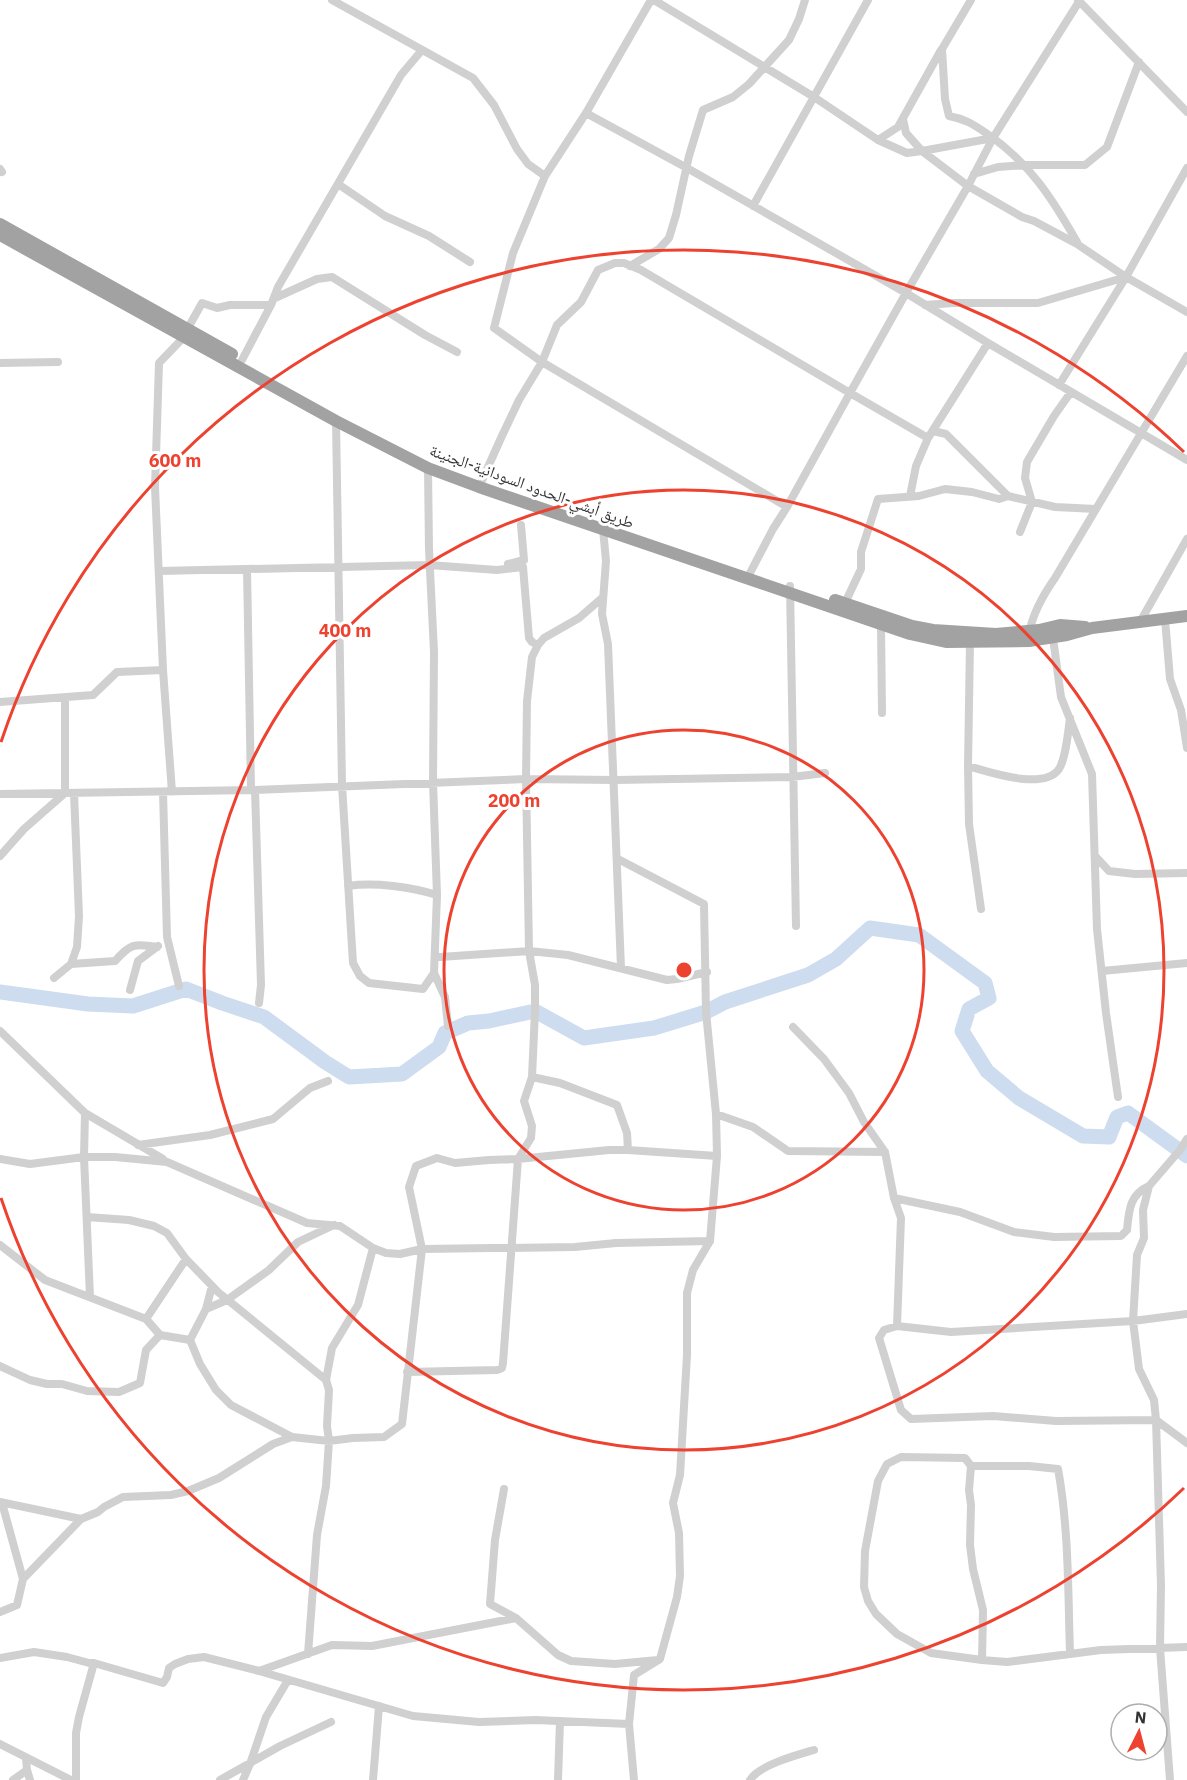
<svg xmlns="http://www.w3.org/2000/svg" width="1187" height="1780" font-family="'IBM Plex Sans','Noto Naskh Arabic',sans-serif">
<rect width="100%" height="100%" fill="#fff"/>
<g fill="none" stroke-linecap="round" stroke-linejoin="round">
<!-- river -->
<path stroke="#cddcef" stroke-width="15" d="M0,992L88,1004L133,1006L186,989L222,1003L264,1017L325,1062L349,1077L402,1074L439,1047L445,1033L468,1023L489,1021L535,1011L584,1038L654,1028L706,1012L725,1002L808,975L836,959L870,928L919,935L985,983L989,998L969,1009L962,1031L987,1071L1019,1098L1083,1136L1109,1137L1117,1117L1128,1113L1187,1156"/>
<!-- minor -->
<path stroke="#d0d0d0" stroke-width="8" d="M332,0L473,78L494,105L517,149L528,164L545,176
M651,0L586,113L545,176L513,253L494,328L542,362L787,507
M654,0L814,97L878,140L907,153L922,151L968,186L1022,217L1034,221L1077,244L1126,277L1187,312
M971,0L942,49L945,99L949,116C965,119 973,124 986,133C1029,162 1052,198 1077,242
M1078,0L1187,112
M586,113L687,168L906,293L988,343L1187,460
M903,119L906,133L922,151L993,138
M878,140L898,127L941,50
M0,169L2,172
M974,174L998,167L1025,165H1085L1107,147L1139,62
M338,184L385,216L429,236L470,262
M753,206L868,0
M630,266L659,249L669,238L676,215L689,156L703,110L733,97L749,84L789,40L799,19L805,0
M275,298L317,279L332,277L425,335L457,352
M925,305L953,303H1038L1126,277
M188,328L202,303L217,308L230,305H271L278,287L401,75L422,50
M242,360L271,305
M0,363L58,362
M1059,385L1126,277L1187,168
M336,421L342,785L353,963L360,976L369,983L423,989L434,973L437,895L433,782L434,652L429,549L428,468
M933,431L946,434L1008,496
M479,487L501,438L519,400L542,362L557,325L581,302L598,270L615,263H624L641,270L850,393L906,293L968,186L993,138L1080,0
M910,496L916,466L928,438L988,343
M603,529L606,561L602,614L608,644L621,968
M1020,532L1032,502L1025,478L1027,462L1054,416L1071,392
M508,564L524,560L521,525
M247,569L251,789
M159,571L429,565L497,570L523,567L529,638L532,642L538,645
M750,573L773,529L787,507L850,393L928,438
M790,586L796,926
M845,603L861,569V552L878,499L919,496L945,489L972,492L999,499L1008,496L1055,507L1096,509
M1165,619L1170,679L1181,710L1187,748
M1140,622L1187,539
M881,625L882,713
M1029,633C1033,613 1043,595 1055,578L1187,356
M1053,638L1061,697L1092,774L1097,929L1106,1013L1118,1097
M970,642L968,766L969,824L981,909
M0,702L93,695L117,672L163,670
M968,766C989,772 1044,791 1059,769C1066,758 1068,732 1070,718
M255,790L261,985L259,1003
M163,792L167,937L179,986
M172,792L163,670L155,487L159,363L184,337
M0,794L255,790L526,779L615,780L792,777L825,773
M0,856L24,829L65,793V698
M1095,856L1109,871L1135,874L1187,873
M618,859L704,904L706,1012L716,1114L717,1156L710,1241L693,1270L687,1293V1355L680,1475L673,1503L679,1533L680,1576L677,1597L660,1659L634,1675L629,1724L634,1780
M348,886C375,882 411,887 437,895
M440,957L529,951L568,955L667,980L677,979L707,972
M71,964L77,947L79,916L74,793
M1102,971L1187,963
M434,973L445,997L448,1026
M54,978L71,964L115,961C130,944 134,943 157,947
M130,990L138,961L158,946
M793,1027L824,1059L849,1093L864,1122L885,1152L894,1198L901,1218L897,1326L951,1332L1133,1321L1187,1314
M0,1031L85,1113L84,1157L90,1297
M532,1077L560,1083L617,1105L627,1133L628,1150
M85,1113L163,1159
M716,1114L753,1127L788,1151L885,1152
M1187,1139L1180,1150L1149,1186L1143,1210L1144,1238L1137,1255L1133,1321L1139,1369L1154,1400L1156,1420L1187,1443
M138,1145L210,1135L273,1119L310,1088L328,1081
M0,1159L30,1164L84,1157H115L167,1162L307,1223L340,1226L373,1248L386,1253L400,1254L422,1249L575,1247L616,1243L710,1241
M894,1198L960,1212L1014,1232L1054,1237L1121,1236L1127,1230C1129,1211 1129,1195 1149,1186
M87,1217L129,1220L154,1226L167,1233L186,1259L218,1292L326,1380
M0,1245L45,1280L146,1319L160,1335L190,1340L200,1364L216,1390L231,1405L292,1437L329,1441L353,1438L384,1437L402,1424L422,1249L409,1187L416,1166L437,1158L455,1163L489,1160L518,1159L609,1150H628L717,1156
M206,1309L227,1300L269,1270L298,1242L334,1225
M146,1319L186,1259
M897,1326L884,1330L879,1338L901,1410L911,1419L993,1416L1056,1421L1156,1420L1161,1585L1160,1648L1170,1780
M190,1340L206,1309L212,1286
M0,1366L30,1380L47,1384H62L87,1391L119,1392L140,1383L146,1350L160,1335
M407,1372L497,1370L502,1368L503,1363L518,1159L531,1138L532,1126L524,1101L532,1077L535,1011V985L529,951L526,779L527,701L532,657L538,645L544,638L579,618L602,598
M971,1466H1029L1058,1469C1069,1529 1068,1593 1070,1654
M504,1489L495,1540L490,1604L516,1618
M0,1502L81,1519
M2,1503L23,1579
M0,1612L17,1605L23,1579L81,1519L98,1512L104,1507L123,1497L171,1495L188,1491L219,1478L273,1444L292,1437
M308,1654L317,1535L326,1486L329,1441L327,1426L329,1390L326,1380L332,1348L358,1305L373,1248
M0,1658L34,1652L67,1657L89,1663H94L163,1683L167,1677L169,1668L175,1664L188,1659L204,1657L259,1671L413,1716L479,1722L535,1720L629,1724
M982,1660L983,1610L973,1569L970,1545L971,1505L969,1490L971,1466L965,1458L901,1457L887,1464L878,1481L865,1551L864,1587L868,1601L876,1614L897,1634L931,1653L982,1660L1007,1662L1101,1650L1187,1647
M259,1671L332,1645L372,1646L516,1618L558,1655L571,1661L615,1664L658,1660
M0,1744L71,1780
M27,1770L30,1780
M13,1780L27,1770L26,1758
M76,1780V1733L79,1717L94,1663
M220,1780L280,1746L331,1722
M243,1780L250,1764L266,1717L288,1680
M373,1780L379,1706
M558,1780L560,1721
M750,1780C759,1765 797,1755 814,1750"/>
<!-- trunk -->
<path stroke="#a2a2a2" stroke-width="12" d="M0,224L232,354
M0,235L336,421L428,468L479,487L910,634L946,642L1029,641L1067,635L1092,628L1187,616
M835,600L912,626L933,630L996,634L1039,630L1060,625L1085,627"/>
</g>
<!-- distance rings -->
<g fill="none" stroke="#ee4230" stroke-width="3">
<circle cx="684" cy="970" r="240"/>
<circle cx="684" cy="970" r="480"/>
<path d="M1184 1488A720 720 0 0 1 1 1198M1 742A720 720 0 0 1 1184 452"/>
</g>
<g text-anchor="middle" stroke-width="6" stroke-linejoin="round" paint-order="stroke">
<!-- street labels -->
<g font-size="16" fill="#333" stroke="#fff">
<text transform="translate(532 486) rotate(20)" y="6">طريق أبشي-الحدود السودانية-الجنينة</text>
</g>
</g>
<circle cx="684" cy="970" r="9" fill="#ee4230" stroke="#fff" stroke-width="3"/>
<g font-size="18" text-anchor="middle" font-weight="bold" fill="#ee4230" stroke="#fff" stroke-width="6" stroke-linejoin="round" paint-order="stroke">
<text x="175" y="467">600 m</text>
<text x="345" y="637">400 m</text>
<text x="514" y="807">200 m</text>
</g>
<!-- north arrow -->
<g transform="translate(1139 1732) rotate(6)"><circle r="28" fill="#ffffff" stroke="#adadad" stroke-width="1.5"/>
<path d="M0-4.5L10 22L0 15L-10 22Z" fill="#ee4230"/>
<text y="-9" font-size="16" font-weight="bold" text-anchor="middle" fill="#333333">N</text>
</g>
</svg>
